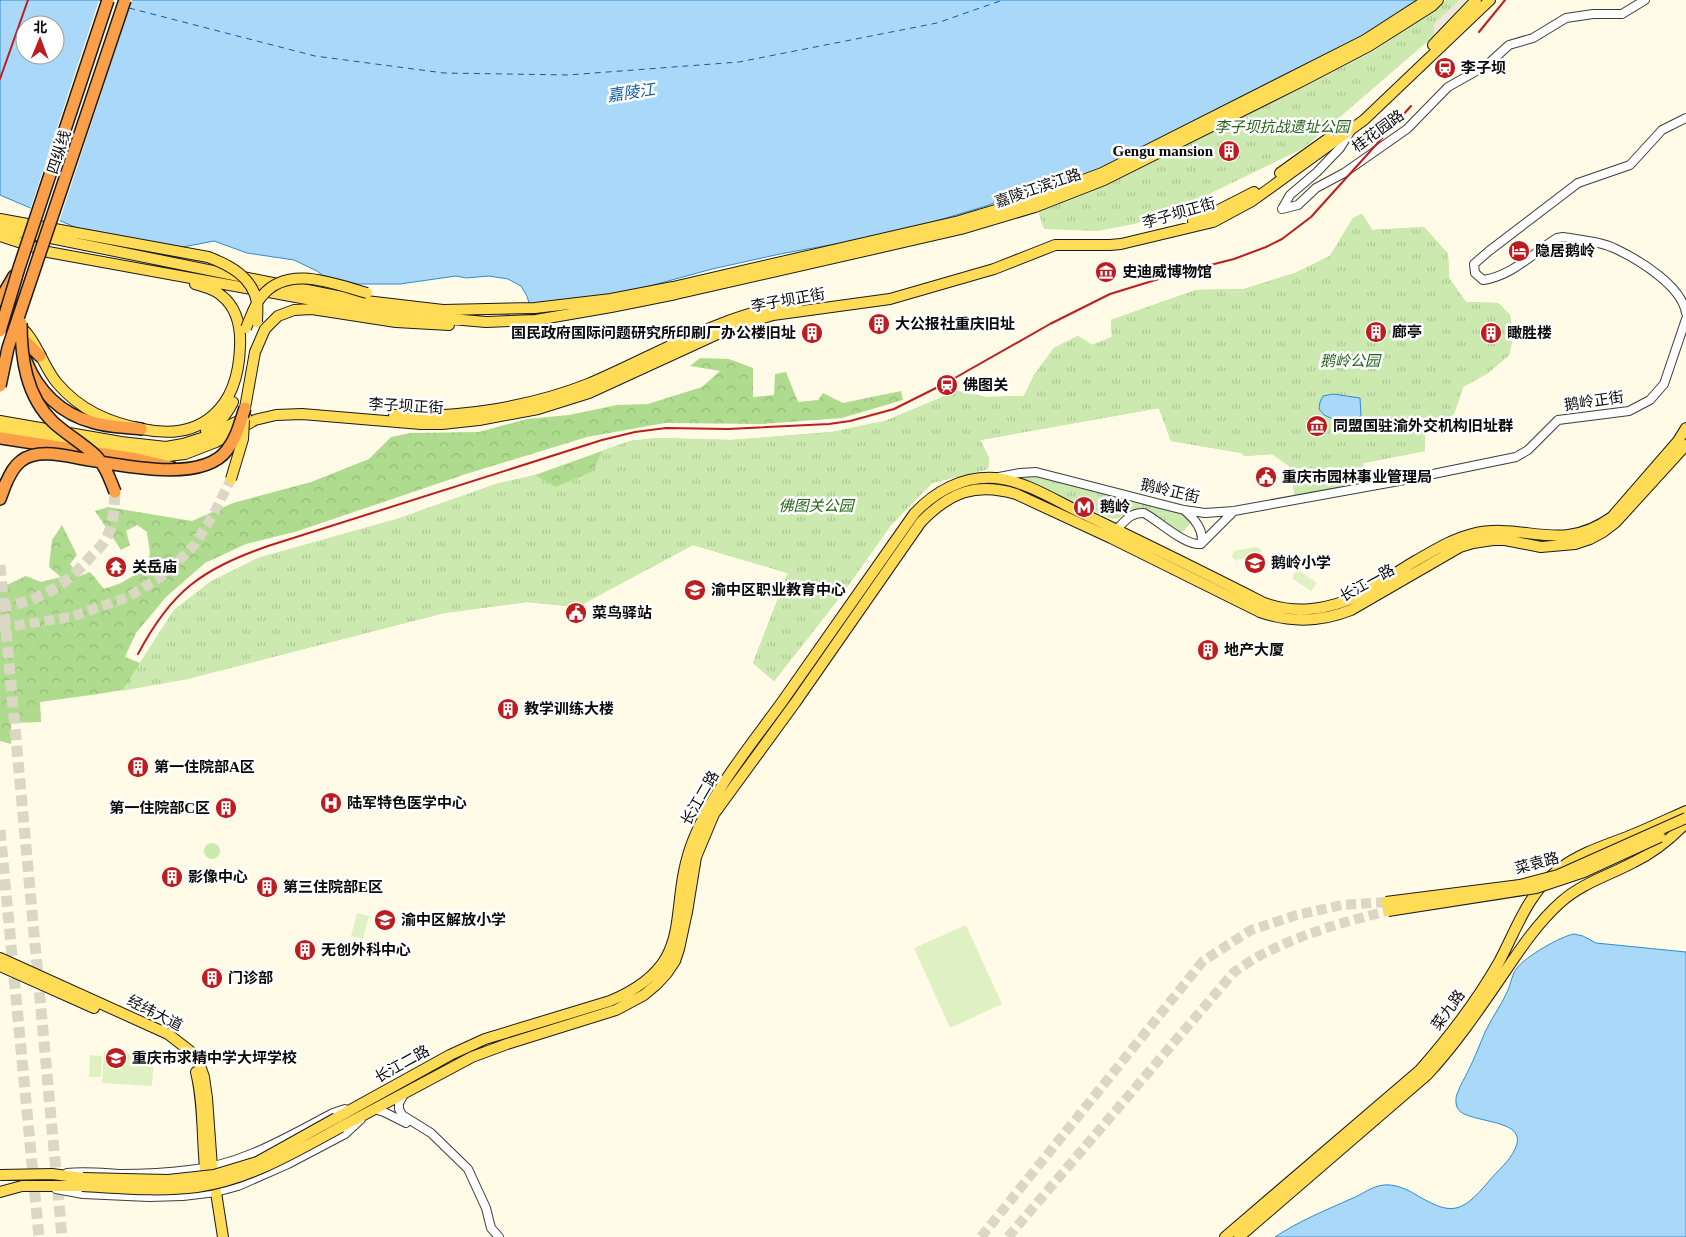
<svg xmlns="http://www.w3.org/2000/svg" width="1686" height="1237" font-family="'Times New Roman','Noto Sans SC',serif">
<defs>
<pattern id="forest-crowns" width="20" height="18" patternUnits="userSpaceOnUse" patternTransform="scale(1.25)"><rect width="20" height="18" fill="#afdb8e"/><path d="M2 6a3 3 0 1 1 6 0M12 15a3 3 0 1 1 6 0" fill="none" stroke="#95bb79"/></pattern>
<pattern id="park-tufts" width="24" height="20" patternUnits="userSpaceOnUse" patternTransform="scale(1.25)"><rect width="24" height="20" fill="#cceaaf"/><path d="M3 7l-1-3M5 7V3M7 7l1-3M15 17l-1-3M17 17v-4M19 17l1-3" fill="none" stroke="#aec795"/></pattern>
</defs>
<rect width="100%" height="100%" fill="#fffbe6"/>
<!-- grass -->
<path fill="#cceaaf" d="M204 851a8 8 0 1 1 16 0a8 8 0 1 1-16 0Z"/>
<!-- forest -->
<path fill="url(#forest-crowns)" d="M1362,214L1372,230L1424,227L1448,254L1449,278L1466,302L1498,303L1510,315L1513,337L1509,355L1488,373L1463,387L1454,414L1425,431V451L1363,463L1366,484L1295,496L1289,466L1272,454L1244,456L1242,453L1171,441L1159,408L980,440L989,458L988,469L932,483L891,525L840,597L774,681L753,663L788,573L693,545L577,607L527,602L444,613L187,679L98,694L40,702L41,722L11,723V744L0,741V584H9L26,576L41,582L61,577L49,567L52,540L62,525L77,555L70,564L80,576L90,572L104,589L121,583L146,568L150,553L147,532L137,525L126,531L130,545L121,550L95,511L108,507L192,521L233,503L311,482L369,459L391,437L411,433L479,432L527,419L569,415L617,405L648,404L702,387L720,371L690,366L700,358L729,359L753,368V397L774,395L775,374L786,372L798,402L818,400L823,393L843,403L901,391L903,400L842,418L762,424L665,423L587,437L466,474L298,531L246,544L205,563L166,597L136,633L125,657L140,663L174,610L210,582L258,558L397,519L496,484L535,475L630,441L657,438L731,440L832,432L885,421L957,391L986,397L1024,396L1034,375L1054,348L1078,336L1092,345L1112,337L1111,320L1196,290L1244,289L1295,273L1330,256L1353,218Z"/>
<!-- park -->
<path fill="url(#park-tufts)" d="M1446,0H1470L1434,36L1304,148L1205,196L1135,224L1097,231L1044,229L1038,211L1113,182L1372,52L1433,12Z
M1362,214L1372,230L1424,227L1448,254L1449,278L1466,302L1498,303L1510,315L1513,337L1509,355L1488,373L1463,387L1454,414L1425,431V451L1363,463L1366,484L1295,496L1289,466L1272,454L1244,456L1242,453L1171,441L1159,408L980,440L989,458L988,469L932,483L891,525L840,597L774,681L753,663L788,573L693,545L577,607L527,602L444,613L187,679L122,691L174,610L210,582L258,558L397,519L496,484L535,475L556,487L593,471L603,450L630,441L657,438L731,440L832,432L885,421L957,391L986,397L1024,396L1034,375L1054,348L1078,336L1092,345L1112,337L1111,320L1196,290L1244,289L1295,273L1330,256L1353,218Z
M1025,475H1036L1184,512L1192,521L1181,534L1138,510C1129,512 1122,519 1112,519L1023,479Z"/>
<!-- pitch -->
<path fill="#dff1c2" d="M1255,547L1260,548L1262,554L1260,556L1235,560L1232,557L1234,551Z
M1297,569L1317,583L1311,591L1292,578Z
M357,913L369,916L363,939L351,936Z
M966,925L1002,1004L950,1028L914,948Z
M104,1052L154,1055L152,1086L102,1083Z
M90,1055L102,1056L101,1077H89Z"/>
<!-- plaza -->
<path fill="#ede8d7" d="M1459,0H1470L1434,36V24Z"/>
<!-- water -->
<path fill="#a9d8f9" stroke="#2d8cd3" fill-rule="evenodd" d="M0,0H1425L1338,57L1077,190L1032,188L986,206L896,233L780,254L712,269L646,287L534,311L529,303L527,296L521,286L508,279L489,276L466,278L456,276L400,284H358L322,275L317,271L294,260L247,253L214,241L152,253L139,251L105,240L0,195ZM25,25H55V55H25Z
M1333,394L1360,398L1361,416L1344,424L1324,415L1319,409L1320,402L1323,396Z
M1574,934L1583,936L1596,943L1686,952V1237H1275C1299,1221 1326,1210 1353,1198C1363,1194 1372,1186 1384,1185C1394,1184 1404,1188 1413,1193C1450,1215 1460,1216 1489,1181C1497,1171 1510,1161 1515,1149C1531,1116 1463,1125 1457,1107C1455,1102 1456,1095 1458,1092C1460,1085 1465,1078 1468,1071C1475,1058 1480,1043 1486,1030C1493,1016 1502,1004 1508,990C1511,983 1512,974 1517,968C1525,957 1561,936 1574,934Z"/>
<!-- pier -->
<path fill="#fffbe6" d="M99,0H132L59,222L30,210Z"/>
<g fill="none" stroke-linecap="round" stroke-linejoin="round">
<!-- ferry -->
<path stroke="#0f5c9f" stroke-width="1" stroke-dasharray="6 5" stroke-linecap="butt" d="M99,0L103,1
M129,8L315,56L444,73L568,75L739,62L937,23L1003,0"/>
<!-- major-tunnel -->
<path stroke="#dad7c5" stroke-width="10" stroke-dasharray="10 5" stroke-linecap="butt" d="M0,628L71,617L128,597L166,574L195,544L214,513L231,479
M981,1237L1203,961L1251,930L1297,915L1342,905L1386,902
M1008,1237L1234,972C1244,966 1255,957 1267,952C1305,933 1346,921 1388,911"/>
<!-- highway-tunnel -->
<path stroke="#dad7c5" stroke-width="11" stroke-dasharray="11 5.5" stroke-linecap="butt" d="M0,565L62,1237
M0,607C39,602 67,585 92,555C97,550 104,544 107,537C114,523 114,507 115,492
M0,830L39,1237"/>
<!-- minor casing -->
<g stroke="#3d3d3d" stroke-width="10">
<path id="minor" d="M1686,118L1662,130L1630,165L1578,183L1489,251L1474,264L1475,273L1483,280C1512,276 1533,253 1557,238L1563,237C1580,240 1600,241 1616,249C1639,260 1682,286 1686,313
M1282,209L1298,205L1316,188L1344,173L1407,129L1448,87L1487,65L1509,45L1533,38L1566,18L1593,14H1622L1645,0
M1282,209L1290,195L1317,172L1340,148L1350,132
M999,477L1020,473L1036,472L1184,510L1205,513L1234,511L1399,481L1516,457L1528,450L1558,420L1629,411L1650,400L1664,384L1686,319
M1184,510C1194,518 1205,531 1201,544
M1116,530C1125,521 1131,512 1144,513C1159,521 1185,546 1201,544L1234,511
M404,1094L399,1103V1109L402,1115L431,1133L468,1169L486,1208L491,1228L499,1237
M374,1109L384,1112L406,1123
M67,1173C85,1171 102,1173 120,1174C143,1174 166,1173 189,1170C242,1165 287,1137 333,1113L345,1109
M56,1189L83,1194L149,1197L183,1196L216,1192L238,1186L288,1164L345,1134L361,1119"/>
</g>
<!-- major casing -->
<g stroke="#1b1b1b" stroke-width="12">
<path id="major" d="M1433,45L1476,0
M1280,173L1329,138
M0,219L208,257
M1193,221L1207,216L1254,192
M0,227L11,230L327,294L366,301L443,310L535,308L611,299L673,287L959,221L1032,199L1102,173L1365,40L1427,0
M0,236L49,252
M48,252L383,313L486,322L536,320L611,307L676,294L961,229L1035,207L1104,180L1302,81L1369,46L1432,6L1438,0
M0,316C4,318 10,319 14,322C36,335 41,364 57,383C80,410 108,422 142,429C203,442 238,407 240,347C241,328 238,309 222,296C215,289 204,287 195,284
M245,408L255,352L265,329L278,316L294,310L312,309L396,322L449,325
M394,415C456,419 530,407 588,384C655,356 724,312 797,304
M0,421L121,442L166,447L183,444L208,436L246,417
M0,431L115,450L168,456L185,454L216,442L255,420L276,415L302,414L421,424H442L479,420L538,409L589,393L735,326L773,315L890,299L994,269L1055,245H1110L1121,244L1213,222L1252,201L1364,120L1490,0
M206,431C219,425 227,414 233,402
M0,958L168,1034L190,1051L198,1060L204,1077L207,1098L212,1167L223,1237
M0,966L94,1008
M196,1072C205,1108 201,1147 207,1184
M336,1118L450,1055L485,1039L610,1001C702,962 664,911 694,838C714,789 751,745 782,702C826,640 870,577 914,514C935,491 963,476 995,478C1027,481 1057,502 1086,515C1146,544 1205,573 1264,603C1293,613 1319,611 1348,600C1372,588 1394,574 1417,560C1435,550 1452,539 1472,534C1525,521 1559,555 1612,517L1678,441L1686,428
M341,1127L472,1057L507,1044L616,1010L644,995L656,985L667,973L675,961L679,949L687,912L696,857L714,814L795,703L921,522C950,492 976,482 1016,494L1111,538L1260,612C1291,623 1321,622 1351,610L1460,547L1473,543L1493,540H1505L1541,547L1575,544L1590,539L1603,532L1616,522L1686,445
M0,1175L52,1174L83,1178
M0,1192L22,1186H82
M1225,1237L1420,1070C1449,1037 1477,1001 1499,962C1516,930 1528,893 1558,870C1578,854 1603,846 1627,837C1647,829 1666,820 1686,811
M1239,1237L1427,1075C1454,1046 1476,1014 1498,982C1517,954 1536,924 1561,902C1582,883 1610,875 1634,862C1653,853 1668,841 1683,826"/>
</g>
<!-- highway casing -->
<g stroke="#1b1b1b" stroke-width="14">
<path id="highway" d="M0,300L14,276
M16,337L26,342L40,356
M26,361C38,391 61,414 92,422C107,427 125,427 141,429
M0,438L137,459L171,467
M0,499L6,483"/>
</g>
<!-- minor -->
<use href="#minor" stroke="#fff" stroke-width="8"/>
<!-- major -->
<use href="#major" stroke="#ffdb56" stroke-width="10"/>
<!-- highway -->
<use href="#highway" stroke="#fb9f48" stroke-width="11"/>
<!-- rail -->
<path stroke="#be1d20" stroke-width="2" d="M1479,32L1505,0
M0,79L28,0
M138,654C172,590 201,570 268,546L602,440L635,432L666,428L728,429L829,424L850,421L894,409L946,383L1050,324L1110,294L1175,274L1234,259L1266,247L1282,239L1311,217L1411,106"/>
<!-- major-bridge casing -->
<g stroke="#1b1b1b" stroke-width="12" stroke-linecap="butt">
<path id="major-bridge" d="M208,257C230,265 252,277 257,302C258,308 257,316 257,322
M246,328C251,317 254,305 262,296C288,264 334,284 367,293
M231,479L243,439L244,420
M1386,902L1520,885L1558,875L1686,818
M1388,911L1536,888L1584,872L1660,837
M83,1178L168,1180L214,1175L257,1162L336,1118
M82,1186C120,1188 159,1192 197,1187C249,1180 295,1152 341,1127"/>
</g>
<!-- highway-bridge casing -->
<g stroke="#1b1b1b" stroke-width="14" stroke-linecap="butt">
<path id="highway-bridge" d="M21,323C21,358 26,396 53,422C66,434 82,443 95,455C105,465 110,479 115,492
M0,331L19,268L108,0
M0,386L8,348L125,0
M6,483C10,475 13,467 21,461C37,448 66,456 84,459C121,465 202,484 227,450C237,437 240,423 245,408"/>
</g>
<!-- major-bridge -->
<use href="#major-bridge" stroke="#ffdb56" stroke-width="10"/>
<!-- highway-bridge -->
<use href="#highway-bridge" stroke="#fb9f48" stroke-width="11"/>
</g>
<!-- icons -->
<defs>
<g id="station-disc" transform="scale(1.125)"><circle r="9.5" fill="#be1d20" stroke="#fff"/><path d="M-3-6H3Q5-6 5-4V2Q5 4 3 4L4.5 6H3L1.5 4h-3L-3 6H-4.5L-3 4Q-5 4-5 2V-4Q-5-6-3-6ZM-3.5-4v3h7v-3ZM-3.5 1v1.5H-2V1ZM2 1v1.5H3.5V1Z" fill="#fff"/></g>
<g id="building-disc" transform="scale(1.125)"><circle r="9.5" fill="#be1d20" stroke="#fff"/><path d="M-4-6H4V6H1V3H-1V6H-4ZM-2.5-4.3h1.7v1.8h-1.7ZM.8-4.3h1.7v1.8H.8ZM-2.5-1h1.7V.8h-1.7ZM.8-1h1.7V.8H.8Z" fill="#fff"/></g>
<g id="hotel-disc" transform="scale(1.125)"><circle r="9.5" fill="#be1d20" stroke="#fff"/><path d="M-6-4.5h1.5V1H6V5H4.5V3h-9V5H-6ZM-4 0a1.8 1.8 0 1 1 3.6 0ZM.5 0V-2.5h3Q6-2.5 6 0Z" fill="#fff"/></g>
<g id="museum-disc" transform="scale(1.125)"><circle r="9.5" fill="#be1d20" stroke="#fff"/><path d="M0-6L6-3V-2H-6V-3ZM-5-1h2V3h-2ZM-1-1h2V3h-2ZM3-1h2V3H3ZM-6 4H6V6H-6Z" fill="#fff"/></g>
<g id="civic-disc" transform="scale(1.125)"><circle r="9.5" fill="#be1d20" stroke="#fff"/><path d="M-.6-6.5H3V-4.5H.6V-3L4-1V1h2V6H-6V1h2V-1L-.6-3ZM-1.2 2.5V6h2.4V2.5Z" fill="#fff"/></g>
<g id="metro-disc" transform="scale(1.125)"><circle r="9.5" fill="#be1d20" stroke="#fff"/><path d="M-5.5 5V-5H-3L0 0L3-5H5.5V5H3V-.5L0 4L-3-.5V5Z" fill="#fff"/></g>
<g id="school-disc" transform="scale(1.125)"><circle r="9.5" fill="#be1d20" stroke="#fff"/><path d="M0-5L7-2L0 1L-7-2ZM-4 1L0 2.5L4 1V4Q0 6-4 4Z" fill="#fff"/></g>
<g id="temple-disc" transform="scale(1.125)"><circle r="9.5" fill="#be1d20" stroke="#fff"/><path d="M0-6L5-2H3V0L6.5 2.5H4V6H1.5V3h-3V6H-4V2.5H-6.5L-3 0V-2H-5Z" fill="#fff"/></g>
<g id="hospital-disc" transform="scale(1.125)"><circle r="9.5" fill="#be1d20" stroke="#fff"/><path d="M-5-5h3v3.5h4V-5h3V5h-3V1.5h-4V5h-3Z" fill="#fff"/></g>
</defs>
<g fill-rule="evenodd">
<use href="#station-disc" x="1445" y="68"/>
<use href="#building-disc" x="1229" y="151"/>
<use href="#hotel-disc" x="1519" y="251"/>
<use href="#museum-disc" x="1106" y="272"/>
<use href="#building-disc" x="879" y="324"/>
<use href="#building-disc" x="1376" y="332"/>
<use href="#building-disc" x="812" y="333"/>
<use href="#building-disc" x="1491" y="333"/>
<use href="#station-disc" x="947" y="385"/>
<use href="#museum-disc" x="1317" y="426"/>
<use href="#civic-disc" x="1266" y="477"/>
<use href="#metro-disc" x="1084" y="507"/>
<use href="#school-disc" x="1255" y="563"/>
<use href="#temple-disc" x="116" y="567"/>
<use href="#school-disc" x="695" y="590"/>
<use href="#civic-disc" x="576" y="613"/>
<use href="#building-disc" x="1208" y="650"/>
<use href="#building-disc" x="508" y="709"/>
<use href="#building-disc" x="138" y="767"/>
<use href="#hospital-disc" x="331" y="803"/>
<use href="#building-disc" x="226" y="808"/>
<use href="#building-disc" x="172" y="877"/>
<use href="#building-disc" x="267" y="887"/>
<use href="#school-disc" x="385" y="920"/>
<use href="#building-disc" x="305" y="950"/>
<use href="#building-disc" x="212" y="978"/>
<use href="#school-disc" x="116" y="1058"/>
</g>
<g text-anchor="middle" stroke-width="5" stroke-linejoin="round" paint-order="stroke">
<!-- poi labels -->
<g font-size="15" font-weight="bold" fill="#0a0a0a" stroke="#fff" text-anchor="start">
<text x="1461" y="73">李子坝</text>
<text x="1213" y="156" text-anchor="end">Gengu mansion</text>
<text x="1535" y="256">隐居鹅岭</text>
<text x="1122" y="277">史迪威博物馆</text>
<text x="895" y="329">大公报社重庆旧址</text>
<text x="1392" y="337">廊亭</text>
<text x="796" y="338" text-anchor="end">国民政府国际问题研究所印刷厂办公楼旧址</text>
<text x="1507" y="338">瞰胜楼</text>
<text x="963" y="390">佛图关</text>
<text x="1333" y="431">同盟国驻渝外交机构旧址群</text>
<text x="1282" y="482">重庆市园林事业管理局</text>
<text x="1100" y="512">鹅岭</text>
<text x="1271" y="568">鹅岭小学</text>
<text x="132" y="572">关岳庙</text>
<text x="711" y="595">渝中区职业教育中心</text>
<text x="592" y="618">菜鸟驿站</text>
<text x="1224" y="655">地产大厦</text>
<text x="524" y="714">教学训练大楼</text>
<text x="154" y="772">第一住院部A区</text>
<text x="347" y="808">陆军特色医学中心</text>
<text x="210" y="813" text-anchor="end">第一住院部C区</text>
<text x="188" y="882">影像中心</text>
<text x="283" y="892">第三住院部E区</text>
<text x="401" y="925">渝中区解放小学</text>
<text x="321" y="955">无创外科中心</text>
<text x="228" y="983">门诊部</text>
<text x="132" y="1063">重庆市求精中学大坪学校</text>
</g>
<!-- park labels -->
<g font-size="15" font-style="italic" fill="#266319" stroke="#fff">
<text x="1282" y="132">李子坝抗战遗址公园</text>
<text x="1350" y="366">鹅岭公园</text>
<text x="816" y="511">佛图关公园</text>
</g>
<!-- street labels -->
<g font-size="15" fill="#0a0a0a" stroke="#fff">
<text transform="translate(1378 131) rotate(-36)" y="5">桂花园路</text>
<text transform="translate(59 152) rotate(-72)" y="5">四纵线</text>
<text transform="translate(1038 188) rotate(-19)" y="5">嘉陵江滨江路</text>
<text transform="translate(1179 213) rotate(-16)" y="5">李子坝正街</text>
<text transform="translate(788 300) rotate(-10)" y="5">李子坝正街</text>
<text transform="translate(1594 401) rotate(-8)" y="5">鹅岭正街</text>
<text transform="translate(406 406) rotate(3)" y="5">李子坝正街</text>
<text transform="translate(1170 491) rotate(13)" y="5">鹅岭正街</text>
<text transform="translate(1367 583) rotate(-29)" y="5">长江一路</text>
<text transform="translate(700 798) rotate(-60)" y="5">长江二路</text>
<text transform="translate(1537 863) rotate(-15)" y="5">菜袁路</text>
<text transform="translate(1448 1010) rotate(-54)" y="5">菜九路</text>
<text transform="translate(155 1013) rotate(27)" y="5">经纬大道</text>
<text transform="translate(402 1064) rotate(-29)" y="5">长江二路</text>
</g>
<!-- water labels -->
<g font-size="16" font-style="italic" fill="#0f5c9f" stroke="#fff">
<text transform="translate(631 92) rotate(-8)" y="6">嘉陵江</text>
</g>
</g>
<!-- north arrow -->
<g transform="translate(40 40) rotate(1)"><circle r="24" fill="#ffffff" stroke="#9d9d9d"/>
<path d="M0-4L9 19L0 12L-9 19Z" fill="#be1d20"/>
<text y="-8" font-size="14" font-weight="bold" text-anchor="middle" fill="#0a0a0a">北</text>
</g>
</svg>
